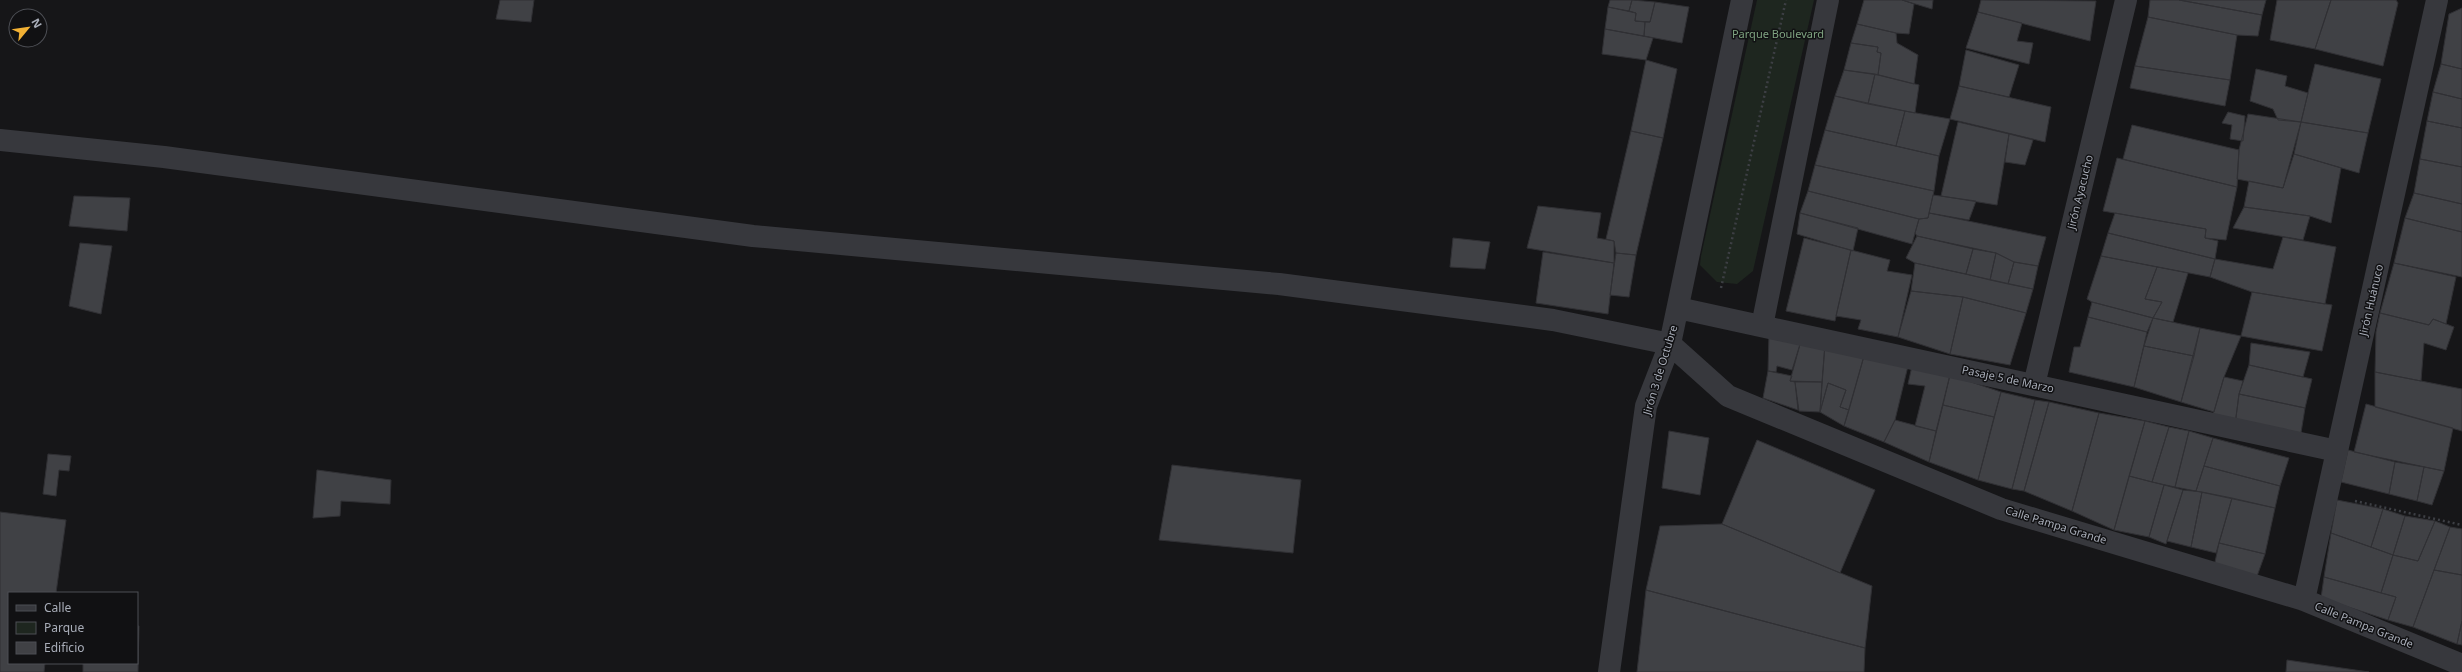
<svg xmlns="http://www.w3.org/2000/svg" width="2462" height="672" font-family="'Noto Sans',sans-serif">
<rect width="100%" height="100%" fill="#161618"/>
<!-- green -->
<path fill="#1e261f" d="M1757,0H1814L1753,271L1737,284L1717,282L1700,265L1701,256Z"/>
<!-- building -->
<path fill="#404145" stroke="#303034" d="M500,0H534L531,22L496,19Z
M1610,0H1632L1629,11L1608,7Z
M1632,0L1655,2L1650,22L1635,21L1636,13L1629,11Z
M1864,0H1902L1914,4L1909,34L1896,33L1857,24Z
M1902,0H1933L1932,9Z
M1981,0L2096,1L2090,41L1978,12Z
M2150,0H2179L2262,15L2258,36L2237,35L2148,17Z
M2179,0H2266L2262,15Z
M2277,0H2331L2315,49L2270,40Z
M2331,0H2396L2398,3L2383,66L2315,49Z
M1655,2L1689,7L1682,43L1644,36L1645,22H1650Z
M1608,7L1636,13L1635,21L1645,22L1644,36L1605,29Z
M2462,8V69L2441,64L2449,14Z
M1978,12L2022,23L2017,41L2033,43L2029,64L1966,48Z
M2148,17L2237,35L2230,80L2135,66Z
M1857,24L1896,33L1897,43L1918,55L1914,84L1878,75L1881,53L1877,52L1878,47L1851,43Z
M1605,29L1653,38L1646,60L1602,54Z
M1851,43L1878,47L1877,52L1881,53L1878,75L1844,70Z
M1966,50L2019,65L2009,97L1959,86Z
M1646,60L1677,69L1663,138L1631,131Z
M2315,64L2381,79L2368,133L2301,122Z
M2441,64L2462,69V99L2433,92Z
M2135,66L2230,80L2225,106L2130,88Z
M2256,69L2287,76L2285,86L2308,93L2301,122L2278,120L2273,109L2250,101Z
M1844,70L1875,74L1868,104L1835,96Z
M1875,74L1919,85L1915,113L1868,104Z
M1959,86L2051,107L2045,142L1950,119Z
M2433,92L2462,99V128L2427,121Z
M1835,96L1905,111L1896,146L1825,130Z
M1905,111L1950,119L1939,156L1896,146Z
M2228,112L2245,116L2243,141L2230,139L2232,125L2222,123Z
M2248,114L2301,122L2283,188L2237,179L2239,150Z
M2427,121L2462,128V167L2420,159Z
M1958,122L2009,134L1997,205L1941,196Z
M2301,122L2368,133L2359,173L2294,154Z
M2132,125L2239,150L2237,187L2123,159Z
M1825,130L1939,156L1934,191L1815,165Z
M1631,131L1663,138L1636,255L1616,253L1614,241L1606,239Z
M2009,134L2033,140L2025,165L2005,162Z
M2294,154L2341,168L2331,223L2310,216L2244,207L2249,181L2283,188Z
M2117,158L2237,187L2226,240L2205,238L2206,229L2103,211Z
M2420,159L2462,167V204L2414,193Z
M1815,165L1934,191L1928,218L1919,219L1808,191Z
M1808,191L1919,219L1912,244L1800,213Z
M2414,193L2462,204V232L2405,218Z
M1933,195L1976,201L1969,220L1929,213Z
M74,196L130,198L127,231L69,226Z
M1538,206L1601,213L1597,238L1614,241V263L1527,248Z
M2244,207L2310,216L2303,240L2233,228Z
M1800,213L1858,228L1853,251L1797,234Z
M1929,213L2046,237L2038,266L2014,262L1996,253L1917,236L1915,233L1919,219L1928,218Z
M2115,213L2206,229L2205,238L2218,241L2215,259L2108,233Z
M2405,218L2462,232V277L2394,263Z
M2108,233L2215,259L2210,277L2101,256Z
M1917,236L1973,249L1966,274L1915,263L1906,258Z
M2283,237L2336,247L2325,304L2252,292L2210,277L2215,259L2273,269Z
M1453,238L1490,242L1485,269L1450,267Z
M1804,238L1851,250L1835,321L1786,311Z
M80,243L112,246L101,314L69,306Z
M1973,249L1996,253L1990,280L1966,274Z
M1851,250L1890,260L1887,271L1912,275L1898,337L1858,329L1861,320L1836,316Z
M1543,252L1614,263L1608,314L1536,303Z
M1616,253L1636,255L1629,297L1610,295Z
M1996,253L2014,262L2008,284L1990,280Z
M2101,256L2157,267L2145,299L2162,302L2153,318L2092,302L2087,299Z
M2014,262L2038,266L2033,289L2008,284Z
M1915,263L2033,289L2026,313L1963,297L1911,291Z
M2394,263L2456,277L2446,324L2433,319L2429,325L2380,313Z
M2157,267L2188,273L2173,322L2153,318L2162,302L2145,299Z
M1911,291L1963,297L1950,354L1898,337Z
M2252,292L2332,305L2322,351L2241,336Z
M1963,297L2026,313L2010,365L1950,354Z
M2092,302L2153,318L2147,332L2088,317Z
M2380,313L2429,325L2433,319L2454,327L2446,350L2424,343L2421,381L2375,372L2376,332Z
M2088,317L2147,332L2134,387L2069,372L2074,347H2080Z
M2153,318L2200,328L2194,356L2144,346Z
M2200,328L2241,336L2224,377L2214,412L2181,402Z
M1769,334L1801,341L1792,370L1777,366L1776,372L1768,371Z
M1801,341L1825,344L1822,382L1790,381Z
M2251,343L2310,352L2303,377L2249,365Z
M1825,344L1864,356L1849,410L1840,407L1846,390L1828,383L1820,412Z
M2144,346L2194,356L2181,402L2134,387Z
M1864,356L1908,366L1895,420L1884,442L1844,426Z
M2249,365L2312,379L2305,408L2239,394Z
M1912,366L1950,375L1936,431L1915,426L1925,386L1908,384Z
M1768,371L1792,376L1790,381L1795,382L1798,410L1763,398Z
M2375,372L2462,389V431L2375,407Z
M1950,375L2001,392L1994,417L1943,405Z
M2224,377L2243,381L2239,394L2235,425L2212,418Z
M1795,382H1822L1820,412L1799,411Z
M1828,383L1846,390L1840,407L1849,410L1844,426L1820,412Z
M2001,392L2035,400L2012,489L1978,480Z
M2239,394L2305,408L2300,439L2235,425Z
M2035,400L2049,402L2024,491L2012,489Z
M2049,402L2099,413L2072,511L2024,491Z
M2366,404L2453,428L2444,471L2354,452Z
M1943,405L1994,417L1978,480L1929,462Z
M2099,413L2145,421L2114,530L2072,511Z
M1895,420L1936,431L1929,462L1884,442Z
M2145,421L2169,427L2152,482L2129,476Z
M2169,427L2189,431L2175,487L2152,482Z
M1669,431L1709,438L1700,495L1662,488Z
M2189,431L2213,438L2196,491L2175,487Z
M2213,438L2289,458L2280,486L2204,466Z
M1757,440L1875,490L1840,573L1722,524Z
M2348,450L2395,462L2389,494L2341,482Z
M48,454L71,456L69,471L59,470L56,496L43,494Z
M2395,462L2424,467L2417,501L2389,494Z
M1172,465L1301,480L1293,553L1159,540Z
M2204,466L2280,486L2275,508L2196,491Z
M2424,467L2444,471L2432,505L2417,501Z
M317,470L391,480L390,504L341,501L340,516L313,518Z
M2129,476L2164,485L2149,537L2114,530Z
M2164,485L2183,490L2166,544L2149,537Z
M2183,490L2202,492L2191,547L2167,541Z
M2202,492L2232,498L2216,553L2191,547Z
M2232,498L2275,508L2265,554L2219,543Z
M2337,500L2383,509L2371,547L2331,533Z
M2383,509L2405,516L2393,555L2371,547Z
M0,512L66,520L56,593H9V663H45L44,672H0Z
M2405,516L2435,521L2418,561L2393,555Z
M2435,521L2450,527L2413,627L2388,620L2396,597L2381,593L2393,555L2418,561Z
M1722,524L1872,586L1865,648L1646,590L1660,526Z
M2450,527L2462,529V575L2434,570Z
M2331,533L2393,555L2381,593L2324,577Z
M2219,543L2265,554L2256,579L2214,567Z
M2434,570L2462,575V621L2457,644L2413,627Z
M2324,577L2396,597L2388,620L2321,598Z
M1646,590L1865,648L1864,672H1637Z
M2462,621V645L2457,644Z
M137,626H139L138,672H83V663H137Z
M2287,660L2369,672H2286Z"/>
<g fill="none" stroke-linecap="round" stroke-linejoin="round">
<!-- path -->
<path stroke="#3d3f44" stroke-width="2.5" stroke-dasharray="2 3" stroke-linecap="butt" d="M1721,288L1786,0
M2355,501L2462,525"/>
<!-- minor -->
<path stroke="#37383d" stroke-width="22" d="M0,140L164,157L753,236L1279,284L1553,320L1670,344L1728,396L2001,509L2304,600L2462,665
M1678,308L2337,451
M1762,326L1828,0
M2034,385L2126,0
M2304,600L2437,0
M1609,672L1646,406L1670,344L1742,0"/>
</g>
<g text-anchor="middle" stroke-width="3" stroke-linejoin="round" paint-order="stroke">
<!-- park labels -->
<g font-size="11" fill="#7fa381" stroke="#111113">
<text x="1778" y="38">Parque Boulevard</text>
</g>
<!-- street labels -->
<g font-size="11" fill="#a8adb8" stroke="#111113">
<text transform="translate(2080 192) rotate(-76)" y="4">Jirón Ayacucho</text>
<text transform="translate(2371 300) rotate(-77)" y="4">Jirón Huánuco</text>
<text transform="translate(1660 370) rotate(-73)" y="4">Jirón 3 de Octubre</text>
<text transform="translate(2008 379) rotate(12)" y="4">Pasaje 5 de Marzo</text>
<text transform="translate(2056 525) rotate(17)" y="4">Calle Pampa Grande</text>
<text transform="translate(2364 625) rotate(22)" y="4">Calle Pampa Grande</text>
</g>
</g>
<!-- legend -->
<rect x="8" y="592" width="130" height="72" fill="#111113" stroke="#4d4f55"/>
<rect x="16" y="605" width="20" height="6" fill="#37383d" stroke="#4d4f55"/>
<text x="44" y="612" font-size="12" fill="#a8adb8">Calle</text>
<rect x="16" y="622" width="20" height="12" fill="#1e261f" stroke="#4d4f55"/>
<text x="44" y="632" font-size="12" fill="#a8adb8">Parque</text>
<rect x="16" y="642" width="20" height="12" fill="#404145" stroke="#4d4f55"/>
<text x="44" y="652" font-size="12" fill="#a8adb8">Edificio</text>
<!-- north arrow -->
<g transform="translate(28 28) rotate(61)"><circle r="19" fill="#111113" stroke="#4d4f55"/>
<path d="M0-3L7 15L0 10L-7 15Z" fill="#f2b134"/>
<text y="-6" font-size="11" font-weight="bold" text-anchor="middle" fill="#a8adb8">N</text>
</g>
</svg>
